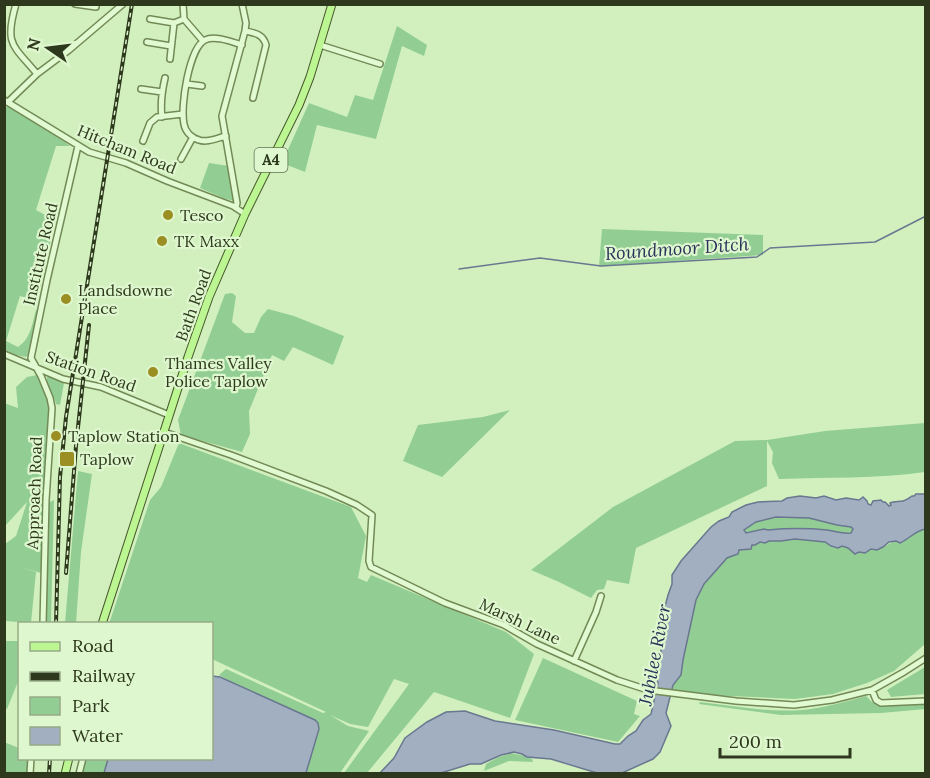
<svg xmlns="http://www.w3.org/2000/svg" width="930" height="778" font-family="Lora,serif">
<rect width="100%" height="100%" fill="#d2f0be"/>
<!-- green -->
<path fill="#92ce93" d="M397,26L427,45L424,56L402,46L376,139L317,125L305,172L282,163L309,103L347,117L355,95L373,100Z
M9,105L65,142L70,146H56L36,210L53,219L51,228L53,230L37,301L20,296L6,341L18,347C31,338 32,324 36,310L39,311L28,355L26,357L16,355L5,350L4,109Z
M209,163L229,166L234,201L223,198L200,188Z
M602,229L763,235V255L599,266Z
M232,293L236,296L232,322L245,333H254L261,317L268,309L294,316L344,336L333,365L293,347L284,361L272,355L249,411L250,434L242,452L181,435L178,420L225,294Z
M37,375L48,399L50,410L41,573L20,567L36,572L31,623L5,621V544L16,536L27,502L5,526L4,403L18,408L16,387L27,377Z
M49,376L64,383L60,405L56,404C54,395 46,386 47,377Z
M510,410L442,477L403,461L418,425L483,417Z
M925,423V472C877,479 828,477 779,479L772,463L773,452L767,441V486L636,548L629,584L607,580L604,589L597,590L591,598L559,582L531,570L613,507L735,441L767,440L825,431Z
M179,443L351,507L366,536L358,578L367,582L371,575L506,632L534,654L510,718L434,692L367,773H344L409,684L394,679L368,727L350,724L330,715L348,726L369,731L340,773H306L319,729L315,720L233,683L219,675L226,669L323,713L326,712L212,659V624H109L150,500L161,487Z
M78,471L92,474L81,552L76,623H65Z
M54,500L51,623L46,624L48,503Z
M776,517L809,518L837,525L851,527L853,529L851,533C842,534 835,531 827,530C807,528 788,528 768,530L764,529L746,533L744,530L756,522Z
M925,529V644L894,671L867,683L833,694L795,699L706,695L672,691L673,685L681,675L683,660L696,600L704,584L727,558L738,554L739,550H746L752,545H755L760,542L795,539L825,542L831,547L838,548L842,546L848,548L855,554C863,551 872,550 881,548C887,546 890,542 896,541L900,543L913,534Z
M5,641H20L19,679L7,709L4,708Z
M543,658L637,701L634,714L640,716L618,742L515,720Z
M925,667V694L891,697L887,690Z
M866,696L872,702L880,706L925,702L926,709L881,713L781,715L699,704L700,702C736,706 775,714 811,709C830,706 848,701 866,696Z
M4,742L19,748L20,758L29,759L28,773H5Z
M511,753L525,756L532,759L533,762L509,761L484,771L486,764L499,757Z
M76,758L108,759L104,774L82,773L84,762Z"/>
<!-- water -->
<path fill="#a2afc1" stroke="#697790" stroke-width="1.5" fill-rule="evenodd" d="M916,494H925V529C915,531 909,539 900,543L896,541L889,542L883,547L877,550L871,549L865,553L859,552L855,554L848,548L842,546L838,548L831,546L825,542L795,539L781,541H769L765,543L760,542L755,545H752L751,549L739,550L738,554L727,558L704,584L696,600L683,660L681,675L673,685L666,713L671,726L660,752L653,759L622,773H597L551,759L527,757L522,754L514,752L501,755L481,764H470L441,773L379,774L394,758L405,738L427,722L446,712L465,711L495,721L554,730L615,744H620L628,736L636,731L643,720L651,714L658,683L655,676L665,634L663,628V614L668,595L672,584V575L681,561L711,527L719,521L729,517L732,512L746,505L758,502L782,501L787,498L800,496L816,498L824,496L836,500L846,498L859,500L863,497L867,501L868,504L871,505L873,501L881,500L883,502H885L889,506L891,505L890,503C894,501 899,502 903,501C907,500 909,498 912,496H914ZM776,517L809,518L837,525L851,527L853,529L851,533C842,534 835,531 827,530C807,528 788,528 768,530L764,529L746,533L744,530L756,522Z
M212,676L220,677L315,720L318,723L319,729L306,773H104L108,759L212,758Z"/>
<g fill="none" stroke-linecap="round" stroke-linejoin="round">
<!-- stream -->
<path stroke="#697790" stroke-width="1.5" d="M459,269L540,258L601,266L757,257L770,248L875,242L926,216"/>
<!-- minor casing -->
<g stroke="#738956" stroke-width="8">
<path id="minor" d="M16,4C4,45 13,45 37,74
M75,4L96,7
M183,4L184,19L203,41
M150,19L174,23L184,19
M245,31C255,33 263,34 266,45L253,98
M147,42L171,46
M320,45L380,64
M170,59L174,23
M187,84L202,86
M141,89L162,92
M4,100L89,152L126,163L167,181L233,206L245,214
M8,102L37,74L69,50L123,4
M162,117C160,103 162,91 165,78
M226,136C217,138 207,143 199,140C191,138 185,131 184,124C180,107 189,48 205,40C215,35 232,42 242,45
M143,141L150,123L157,117L183,114
M181,159L193,137
M236,208L237,203L222,116L245,31L246,23L242,4
M4,354L63,379L101,387L169,415
M164,432L231,455L326,491L357,505L372,515L369,561L371,567L445,603L504,625L537,644L617,680L648,690L736,701L794,705L832,700L872,690L904,672L926,658
M43,624L46,500L52,408L50,398L41,376L31,358L47,280L78,146
M574,661L596,612L601,596
M872,690L876,700L881,703L926,701
M30,774L31,758
M79,774L83,758"/>
</g>
<!-- major casing -->
<g stroke="#47572b" stroke-width="9">
<path id="major" d="M102,624L188,357L209,297L245,214L299,105L310,77L332,4
M65,774L69,758"/>
</g>
<!-- minor -->
<use href="#minor" stroke="#e2fad2" stroke-width="5"/>
<!-- major -->
<use href="#major" stroke="#bcf693" stroke-width="7"/>
<!-- rail casing -->
<g stroke="#2d381c" stroke-width="4">
<path id="rail" d="M66,573L76,446L89,325
M56,624L60,477L66,417L132,4
M49,774L50,758"/>
</g>
<!-- rail -->
<use href="#rail" stroke="#def7ce" stroke-width="1.5" stroke-dasharray="4.5" stroke-linecap="butt"/>
</g>
<!-- markers -->
<g fill="#9b8e23" stroke="#def7ce" stroke-width="2">
<circle cx="168" cy="215" r="6"/>
<circle cx="162" cy="241" r="6"/>
<circle cx="66" cy="299" r="6"/>
<circle cx="153" cy="372" r="6"/>
<circle cx="56" cy="436" r="6"/>
<rect x="59" y="451" width="16" height="16" rx="3"/>
</g>
<g text-anchor="middle" stroke-width="4.5" stroke-linejoin="round" paint-order="stroke">
<!-- shield labels -->
<rect fill="#def7ce" stroke="#627151" stroke-width="1.5" x="254.5" y="148" width="33" height="24" rx="4.5"/>
<g font-size="15" font-weight="bold" fill="#2d381c">
<text x="271" y="165">A4</text>
</g>
<!-- street labels -->
<g font-size="16" fill="#2d381c" stroke="#def7ce">
<text transform="translate(127 149) rotate(22)" y="6">Hitcham Road</text>
<text transform="translate(40 254) rotate(-77)" y="6">Institute Road</text>
<text transform="translate(193 305) rotate(-70)" y="6">Bath Road</text>
<text transform="translate(91 371) rotate(19)" y="6">Station Road</text>
<text transform="translate(34 493) rotate(-88)" y="6">Approach Road</text>
<text transform="translate(520 621) rotate(25)" y="6">Marsh Lane</text>
</g>
<!-- poi labels -->
<g font-size="16" fill="#2d381c" stroke="#def7ce" text-anchor="start">
<text x="180" y="221">Tesco</text>
<text x="174" y="247">TK Maxx</text>
<text x="78" y="296">Landsdowne<tspan x="78" dy="18">Place</tspan></text>
<text x="165" y="369">Thames Valley<tspan x="165" dy="18">Police Taplow</tspan></text>
<text x="68" y="442">Taplow Station</text>
<text x="80" y="465">Taplow</text>
</g>
<!-- water labels -->
<g font-size="18" font-style="italic" fill="#2a3259" stroke="#def7ce">
<text transform="translate(677 249) rotate(-4)" y="6">Roundmoor Ditch</text>
<text transform="translate(655 655) rotate(-79)" y="6">Jubilee River</text>
</g>
</g>
<!-- border -->
<rect width="930" height="778" fill="none" stroke="#2d381c" stroke-width="12"/>
<!-- legend -->
<rect x="18" y="622" width="195" height="138" fill="#def7ce" stroke="#97ab87" stroke-width="1.5"/>
<rect x="30" y="642" width="30" height="9" fill="#bcf693" stroke="#97ab87" stroke-width="1.5"/>
<text x="72" y="652" font-size="18" fill="#2d381c">Road</text>
<rect x="30" y="672" width="30" height="9" fill="#2d381c" stroke="#97ab87" stroke-width="1.5"/>
<text x="72" y="682" font-size="18" fill="#2d381c">Railway</text>
<rect x="30" y="697" width="30" height="18" fill="#92ce93" stroke="#97ab87" stroke-width="1.5"/>
<text x="72" y="712" font-size="18" fill="#2d381c">Park</text>
<rect x="30" y="727" width="30" height="18" fill="#a2afc1" stroke="#97ab87" stroke-width="1.5"/>
<text x="72" y="742" font-size="18" fill="#2d381c">Water</text>
<!-- north arrow -->
<g transform="translate(48 48) rotate(284)" stroke="#def7ce" stroke-width="4.5" paint-order="stroke">
<path d="M0-4.5L10 22L0 15L-10 22Z" fill="#2d381c"/>
<text y="-9" font-size="16" font-weight="bold" text-anchor="middle" fill="#2d381c">N</text>
</g>
<!-- scale -->
<path d="M720 748v9h130v-9" fill="none" stroke="#2d381c" stroke-width="3"/>
<text x="729" y="748" font-size="18" fill="#2d381c" stroke="#def7ce" stroke-width="4.5" paint-order="stroke">200 m</text>
</svg>
